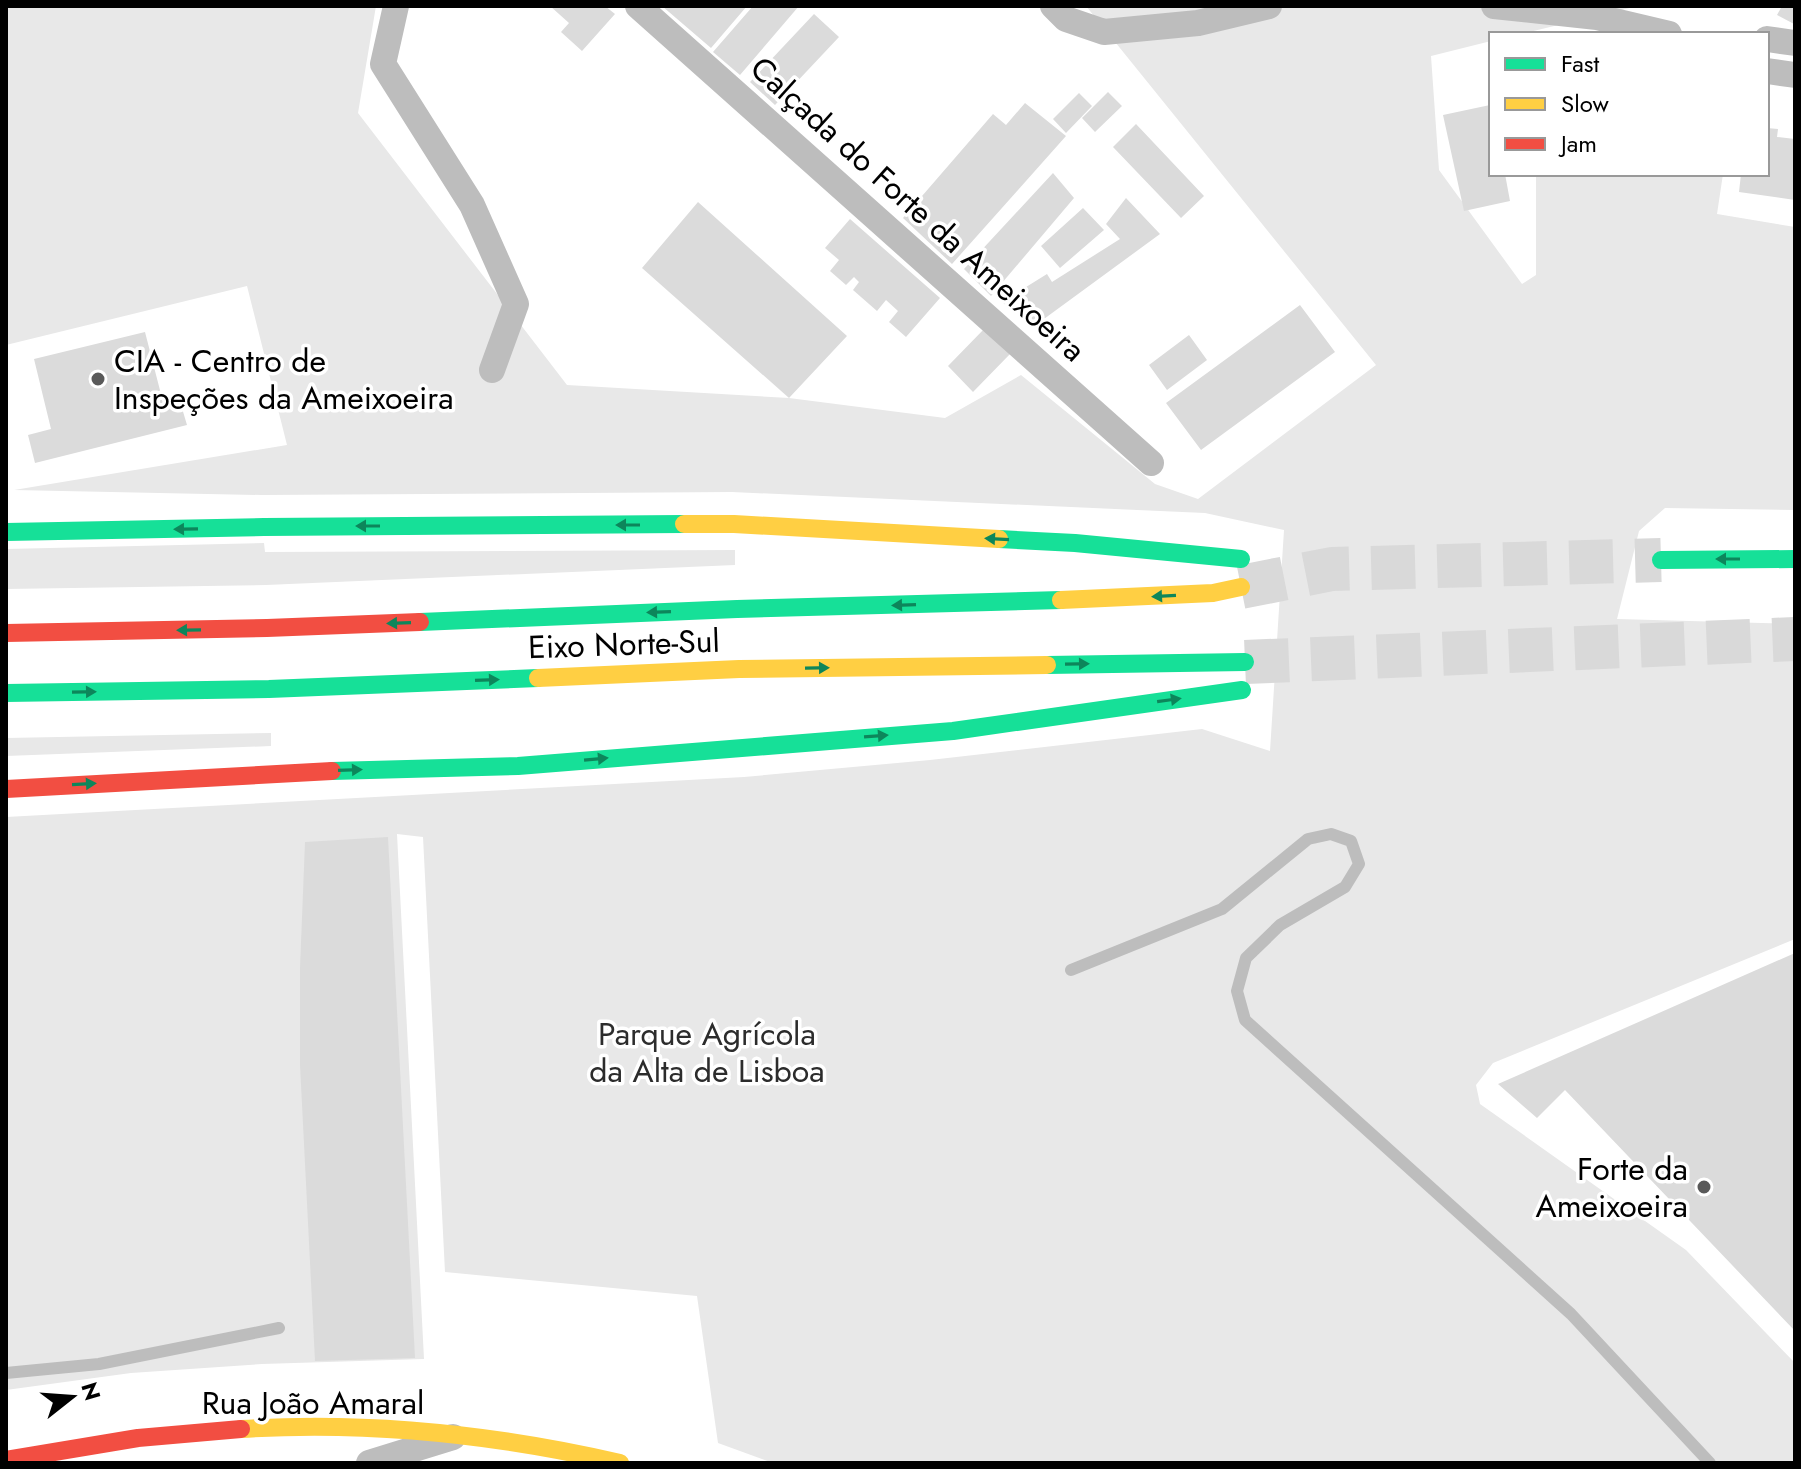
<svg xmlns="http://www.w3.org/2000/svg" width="1801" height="1469" font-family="Jost,sans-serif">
<rect width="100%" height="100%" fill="#fff"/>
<!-- green -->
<path fill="#e8e8e8" d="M6,6H376L358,113L567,385L789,398L945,418L1021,375L1155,484L1198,499L1376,365L1086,6H1638L1521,34H1491V41L1431,56L1439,170L1522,284L1536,275V174H1723L1717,214L1795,227V510L1665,508L1639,531L1617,619L1795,624V939L1493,1063L1476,1085L1480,1104L1686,1250L1795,1363V1463H773L718,1443L697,1296L445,1272L423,837L397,834L424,1359L262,1364L131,1373L6,1390V817L744,777L930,760L1202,729L1270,751L1284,530L1205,513L732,492L262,495L14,490L287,445L247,286L6,345Z
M264,543L265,552L735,550V565L266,585L6,589V549Z
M271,733V746L6,756V738Z"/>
<!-- building -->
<path fill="#dbdbdb" d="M550,6H605L615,14L582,51L561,32L569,23Z
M662,6H747L711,48Z
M753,6H799L740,75L713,52Z
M1782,6H1795L1794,24L1777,15Z
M814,14L839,37L775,105L750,82Z
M1108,92L1122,106L1095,132L1082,118Z
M1079,93L1092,106L1066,133L1053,119Z
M1025,103L1066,136L952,264L903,218L993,114L1006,125Z
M1490,105L1491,174H1505L1510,201L1464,211L1443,115Z
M1136,124L1204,196L1181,218L1113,147Z
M1767,128L1778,129L1777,137L1795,139V200L1739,192L1741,174H1767Z
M1053,173L1074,198L991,296L964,269Z
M1126,198L1160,234L1033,327L1002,302L1047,274L1052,282L1120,239L1106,224Z
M698,202L847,336L789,398L642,268Z
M1083,208L1104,230L1060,268L1041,246Z
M850,219L940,298L906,337L889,322L898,311L886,300L877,311L853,290L859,282L854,277L846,285L830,271L839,260L825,248Z
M1300,305L1335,352L1201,450L1166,403Z
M985,328L1011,353L973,392L948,366Z
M145,332L163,402L179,398L187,425L35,463L28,435L51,429L34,359Z
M1189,335L1207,360L1167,390L1149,365Z
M388,837L415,1358L315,1361L300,1065V968L305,842Z
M1795,953V1331L1565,1090L1537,1118L1498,1084Z"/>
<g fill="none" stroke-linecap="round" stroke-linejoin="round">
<!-- highway-tunnel -->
<path stroke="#d9d9d9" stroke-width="44" stroke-dasharray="44 22" stroke-linecap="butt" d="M1241,587L1332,569L1661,560
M1245,662L1795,639"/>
<!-- lane -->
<path stroke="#bdbdbd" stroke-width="12" d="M1071,970L1222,909L1308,839L1331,834L1351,841L1359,864L1345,887L1280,925L1246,958L1237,991L1245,1020L1571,1314L1710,1463
M6,1373L99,1364L279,1328"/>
<!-- street -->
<path stroke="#bdbdbd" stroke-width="26" d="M396,6L383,64L472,205L516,304L492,370
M638,6L1151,463
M1053,6L1066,19L1104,32L1198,23L1269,6
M1494,6L1597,17L1669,34
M1767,39L1795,43
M1767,71L1795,75
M369,1463L453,1437"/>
<!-- fast -->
<path stroke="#16e098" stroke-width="18" d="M6,532L264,527L684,524
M999,539L1075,543L1241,559
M1661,560L1795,559
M420,622L737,609L1061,600
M1047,665L1245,662
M6,693L269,689L538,678
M332,771L518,766L953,731L1242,690"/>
<!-- slow -->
<path stroke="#ffcf43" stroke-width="18" d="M684,524H734L999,539
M1061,600L1213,593L1241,587
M538,678L739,669L1047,665
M241,1429C369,1421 494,1434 620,1463"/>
<!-- jam -->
<path stroke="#f24e42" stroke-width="18" d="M6,633L267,628L420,622
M6,789L332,771
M6,1460L138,1438L241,1429"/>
</g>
<!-- one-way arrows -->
<defs><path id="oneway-solid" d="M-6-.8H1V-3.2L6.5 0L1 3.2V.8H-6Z" transform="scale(2)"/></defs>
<g fill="#0d865b">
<use href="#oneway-solid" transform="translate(628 525) rotate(180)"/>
<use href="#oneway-solid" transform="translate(368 526) rotate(180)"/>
<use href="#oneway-solid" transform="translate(186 529) rotate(179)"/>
<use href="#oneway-solid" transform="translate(997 539) rotate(-177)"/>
<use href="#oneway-solid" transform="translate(1728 559) rotate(180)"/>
<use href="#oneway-solid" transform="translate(1164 596) rotate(177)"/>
<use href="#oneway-solid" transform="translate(904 605) rotate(178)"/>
<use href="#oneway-solid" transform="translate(659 612) rotate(178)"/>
<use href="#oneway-solid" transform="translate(399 623) rotate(178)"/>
<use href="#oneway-solid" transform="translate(189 630) rotate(179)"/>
<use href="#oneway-solid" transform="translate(1077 664) rotate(-1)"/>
<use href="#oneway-solid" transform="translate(817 668) rotate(-1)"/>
<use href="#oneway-solid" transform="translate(487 680) rotate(-2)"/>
<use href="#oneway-solid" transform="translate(84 692) rotate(-1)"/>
<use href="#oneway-solid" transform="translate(1169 700) rotate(-8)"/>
<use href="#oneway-solid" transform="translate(876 736) rotate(-4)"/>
<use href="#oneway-solid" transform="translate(596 759) rotate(-5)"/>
<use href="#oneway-solid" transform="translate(350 770) rotate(-2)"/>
<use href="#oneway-solid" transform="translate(84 784) rotate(-3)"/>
</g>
<!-- markers -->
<g fill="#595959" stroke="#fff" stroke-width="3">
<circle cx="98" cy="379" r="8"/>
<circle cx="1704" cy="1187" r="8"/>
</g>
<g text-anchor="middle" stroke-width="7" stroke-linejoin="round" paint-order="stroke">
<!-- street labels -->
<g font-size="32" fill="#000" stroke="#fff">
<text transform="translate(918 209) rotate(42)" y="11">Calçada do Forte da Ameixoeira</text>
<text transform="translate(624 644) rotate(-2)" y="11">Eixo Norte-Sul</text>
<text x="313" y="1414">Rua João Amaral</text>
</g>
<!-- poi labels -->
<g font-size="32" fill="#000" stroke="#fff" text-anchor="start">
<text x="114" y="372">CIA - Centro de<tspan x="114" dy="37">Inspeções da Ameixoeira</tspan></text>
<text x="1688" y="1180" text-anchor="end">Forte da<tspan x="1688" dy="37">Ameixoeira</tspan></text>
</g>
<!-- park labels -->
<g font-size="32" fill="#2c2c2c" stroke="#fff">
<text x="707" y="1045">Parque Agrícola<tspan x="707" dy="37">da Alta de Lisboa</tspan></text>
</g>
</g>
<!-- border -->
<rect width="1801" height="1469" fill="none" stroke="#000000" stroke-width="16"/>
<!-- legend -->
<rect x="1489" y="32" width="280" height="144" fill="#ffffff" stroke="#999999" stroke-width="2"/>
<rect x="1505" y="58" width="40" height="12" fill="#16e098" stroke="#999999" stroke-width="2"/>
<text x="1561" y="72" font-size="24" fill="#000000">Fast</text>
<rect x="1505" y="98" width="40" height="12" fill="#ffcf43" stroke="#999999" stroke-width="2"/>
<text x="1561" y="112" font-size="24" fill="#000000">Slow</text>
<rect x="1505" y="138" width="40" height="12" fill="#f24e42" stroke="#999999" stroke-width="2"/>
<text x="1561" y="152" font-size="24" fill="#000000">Jam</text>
<!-- north arrow -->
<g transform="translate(72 1397) rotate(73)" stroke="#ffffff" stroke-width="6" paint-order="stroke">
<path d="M0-6L14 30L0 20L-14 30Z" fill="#000000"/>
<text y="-12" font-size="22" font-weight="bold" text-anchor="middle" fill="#000000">N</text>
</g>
</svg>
